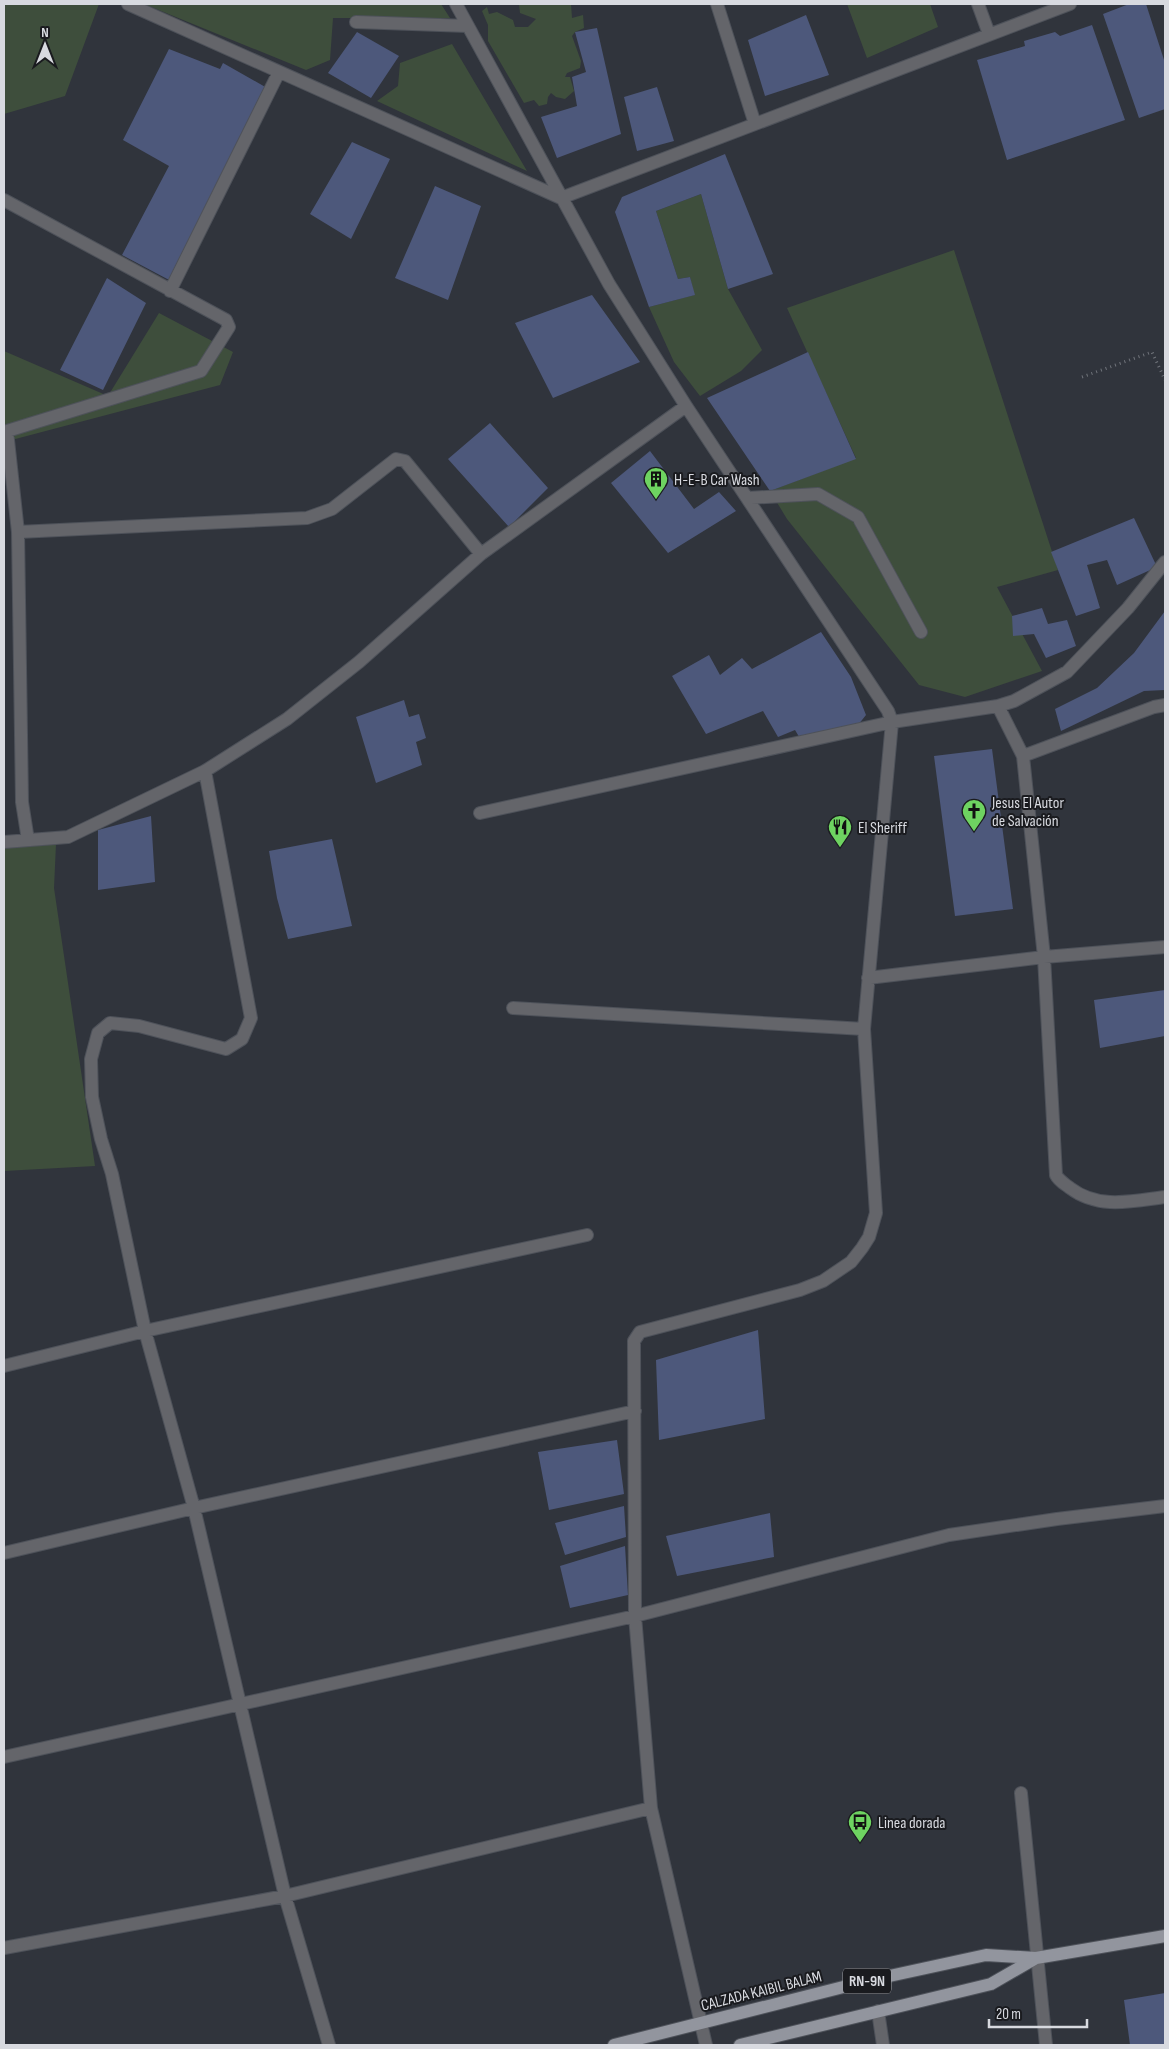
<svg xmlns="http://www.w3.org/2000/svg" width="1169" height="2049" font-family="'Sofia Sans Condensed',sans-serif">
<rect width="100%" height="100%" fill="#30343c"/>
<!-- green -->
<path fill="#3e4e3c" d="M4,4H99L65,96L4,114Z
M144,4H441L450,18H333L330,60L306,70Z
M519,4H571L572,18L583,15L584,28L575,32L572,36L581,61L580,68L567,73L565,77H570L574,91L565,99L556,97L551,93L548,97L547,104L539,106L534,100L524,103L488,41V25L482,11L487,7L489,14L497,12L513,20L515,27H528L536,19L520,13Z
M847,4H930L938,27L867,58Z
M452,44L527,171L377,101L398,86L400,63Z
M701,194L728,289L762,350L741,371L700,396L674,362L649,307L694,295L690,277L678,279L656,211Z
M954,250L1058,570L997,587L1042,671L965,697L919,685L787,519L770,491L856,458L787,308Z
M159,313L233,352L220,385L4,442V351L108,396Z
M8,835L56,844L54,888L95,1166L4,1171V839Z"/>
<!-- building -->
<path fill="#4d587b" d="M1129,4H1146L1165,63V109L1139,118L1103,14Z
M806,15L829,75L765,96L748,40Z
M1092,25L1125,120L1007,160L977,60L1025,46L1024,41L1055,32L1060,36Z
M597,28L621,134L557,158L541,117L577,106L572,77L586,72L575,32Z
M357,32L399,56L371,98L328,73Z
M169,49L220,69L223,63L267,88L171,281L122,255L169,166L123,140Z
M657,87L674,141L637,151L624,97Z
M352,142L390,159L351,239L310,214Z
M725,154L773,274L728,289L701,194L656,211L678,279L690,277L695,295L649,307L615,212L622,197Z
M435,186L481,206L448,300L395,278Z
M107,278L146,303L103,390L60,370Z
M592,295L640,362L553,398L515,323Z
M808,352L856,459L770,491L707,398Z
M490,423L548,488L509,527L448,459Z
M650,451L694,509L719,492L736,511L668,553L611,483Z
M1134,518L1157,567L1117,585L1107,560L1087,565L1100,608L1076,616L1051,552Z
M1042,608L1048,624L1067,620L1076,646L1046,658L1034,634L1013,636L1012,616Z
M1165,611V690L1144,691L1061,731L1055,709L1097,688L1134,653Z
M821,632L851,677L866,715L858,725L801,740L795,730L778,737L763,711L706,734L672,676L709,655L720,675L742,658L752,669Z
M404,700L409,717L419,714L426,738L416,742L422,765L376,783L356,717Z
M992,749L1013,909L955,916L934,756Z
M151,816L155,882L98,890V830Z
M332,839L352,926L288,939L277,898L269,851Z
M1165,990V1036L1100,1048L1094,1000Z
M758,1330L765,1419L659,1440L656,1360Z
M617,1440L624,1494L549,1510L538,1452Z
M624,1506L626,1537L565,1555L555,1523Z
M770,1513L774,1557L677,1576L666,1536Z
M625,1546L628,1595L570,1608L560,1566Z
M1165,1993V2045H1130L1124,2000Z"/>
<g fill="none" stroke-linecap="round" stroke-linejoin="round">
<!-- minor casing -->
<g stroke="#4e525a" stroke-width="14">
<path id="minor" d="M128,4L561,198L1070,4
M456,4L609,284L686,406L888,711L892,722L864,1029L876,1213L869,1237L862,1248L851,1262L823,1281L800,1290L640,1332L634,1341L635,1616L651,1808L706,2045
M717,4L755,124
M978,4L989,34
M356,22L468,26
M4,200L226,320L229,327L201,371L4,432
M170,291L279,72
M7,431L18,532L22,802L28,840
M747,498L818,494L858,517L921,632
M18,532L307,518L332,509L396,459L405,461L481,554
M998,706L1023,756L1044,957L1056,1175C1059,1181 1065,1184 1070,1188C1099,1210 1133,1201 1165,1197
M1023,756L1154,707L1165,705
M205,771L251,1018L242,1039L226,1049L139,1026L110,1023L98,1033L91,1059L92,1097L101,1139L112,1174L145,1331L194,1508L285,1896L329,2045
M480,813L892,722L998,706L1014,701L1067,672L1128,608L1165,562
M4,842L68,837L205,771L287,719L359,662L481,554L686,406
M868,978L1044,957L1165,947
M513,1008L864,1029
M4,1366L145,1331L587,1235
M4,1553L194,1508L635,1411
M4,1757L635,1616L949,1535L1057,1519L1165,1506
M1021,1793L1046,2045
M4,1948L285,1896L651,1808
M878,2011L883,2045"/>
</g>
<!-- major casing -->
<g stroke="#4e525a" stroke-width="14">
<path id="major" d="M614,2045L871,1980L986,1955L1036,1958L1165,1936
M740,2045L991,1984L1036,1958"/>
</g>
<!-- path -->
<path stroke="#70747b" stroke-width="3" stroke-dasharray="1 4" stroke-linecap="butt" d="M1082,377L1152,352L1165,380"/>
<!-- minor -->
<use href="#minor" stroke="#64656a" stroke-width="12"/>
<!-- major -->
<use href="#major" stroke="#92959e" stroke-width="12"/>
</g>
<!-- icons -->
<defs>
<g id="building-pin" transform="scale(1.25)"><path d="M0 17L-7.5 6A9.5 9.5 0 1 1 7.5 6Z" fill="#6ed361" stroke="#1a1b1f"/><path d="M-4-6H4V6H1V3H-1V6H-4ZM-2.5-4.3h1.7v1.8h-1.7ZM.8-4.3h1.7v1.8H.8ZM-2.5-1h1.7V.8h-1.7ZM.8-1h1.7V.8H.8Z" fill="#111"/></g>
<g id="church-pin" transform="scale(1.25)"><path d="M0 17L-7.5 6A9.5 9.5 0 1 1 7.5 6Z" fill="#6ed361" stroke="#1a1b1f"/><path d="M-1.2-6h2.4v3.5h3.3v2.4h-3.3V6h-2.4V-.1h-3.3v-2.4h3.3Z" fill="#111"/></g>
<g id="restaurant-pin" transform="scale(1.25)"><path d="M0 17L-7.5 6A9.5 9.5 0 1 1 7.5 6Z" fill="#6ed361" stroke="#1a1b1f"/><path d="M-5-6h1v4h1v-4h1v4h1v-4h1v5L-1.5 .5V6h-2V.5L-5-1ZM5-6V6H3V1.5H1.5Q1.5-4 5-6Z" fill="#111"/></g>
<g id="bus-pin" transform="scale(1.25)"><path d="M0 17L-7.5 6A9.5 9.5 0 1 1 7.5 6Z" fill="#6ed361" stroke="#1a1b1f"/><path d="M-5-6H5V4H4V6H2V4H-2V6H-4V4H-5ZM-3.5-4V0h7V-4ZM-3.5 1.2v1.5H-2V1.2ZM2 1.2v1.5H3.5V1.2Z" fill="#111"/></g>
</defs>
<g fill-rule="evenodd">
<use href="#building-pin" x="656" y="479"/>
<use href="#church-pin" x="974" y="811"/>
<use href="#restaurant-pin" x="840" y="827"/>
<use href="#bus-pin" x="860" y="1822"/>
</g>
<g text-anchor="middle" stroke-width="4" stroke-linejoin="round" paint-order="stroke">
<!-- shield labels -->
<rect fill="#1a1b1f" stroke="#9fa1a6" stroke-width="1" x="843" y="1968.5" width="48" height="25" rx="4"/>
<g font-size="15" font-weight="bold" fill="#d8dae0">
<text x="867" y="1986">RN-9N</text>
</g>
<!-- poi labels -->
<g font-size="16" fill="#d8dae0" stroke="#1a1b1f" text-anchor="start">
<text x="674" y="485">H-E-B Car Wash</text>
<text x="992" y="808">Jesus El Autor<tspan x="992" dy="18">de Salvación</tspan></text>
<text x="858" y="833">El Sheriff</text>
<text x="878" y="1828">Linea dorada</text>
</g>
<!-- street labels -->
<g font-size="16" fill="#d8dae0" stroke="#1a1b1f">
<text transform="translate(761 1990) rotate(-14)" y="6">CALZADA KAIBIL BALAM</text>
</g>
</g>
<!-- border -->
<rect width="1169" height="2049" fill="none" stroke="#d8dae0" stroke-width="10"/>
<!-- north arrow -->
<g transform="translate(45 45)" stroke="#1a1b1f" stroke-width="4" paint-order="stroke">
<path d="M0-4L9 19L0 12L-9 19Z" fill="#d8dae0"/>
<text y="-8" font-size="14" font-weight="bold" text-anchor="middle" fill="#d8dae0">N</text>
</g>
<!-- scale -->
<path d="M989 2019v8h98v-8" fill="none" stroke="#d8dae0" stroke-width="2.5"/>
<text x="996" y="2019" font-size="15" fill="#d8dae0" stroke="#1a1b1f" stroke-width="4" paint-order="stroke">20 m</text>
</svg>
